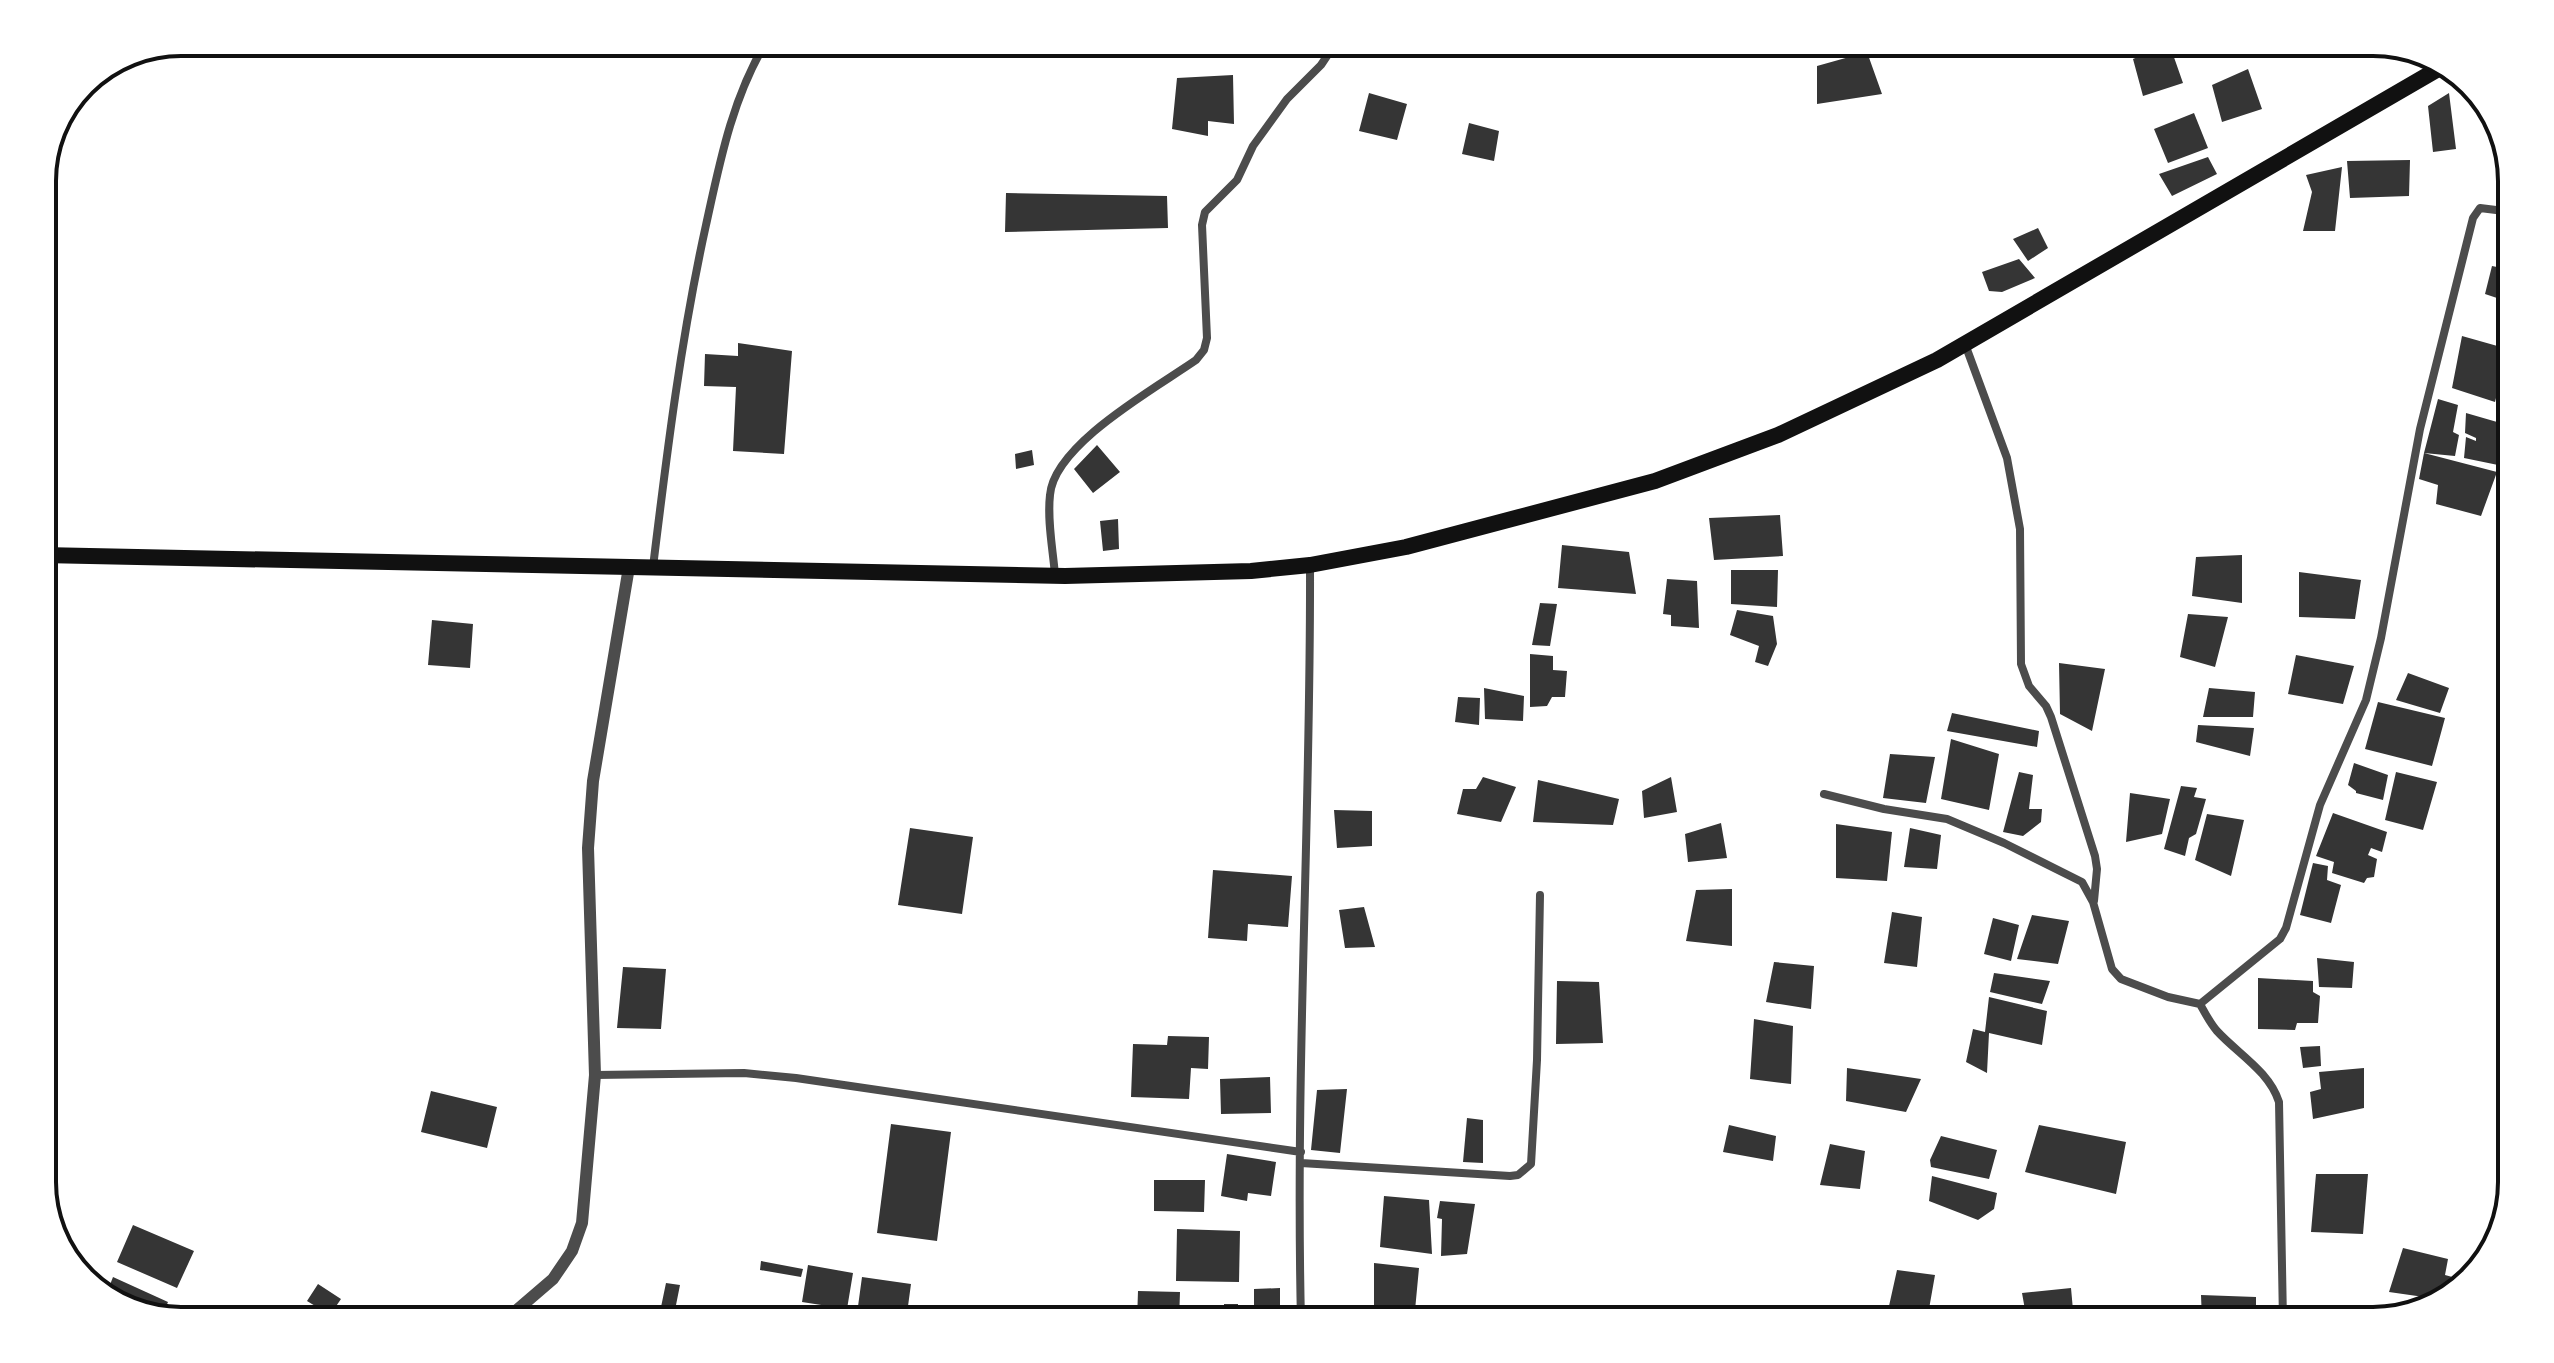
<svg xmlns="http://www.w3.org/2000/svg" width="2554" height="1363" font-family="'Titillium Web',sans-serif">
<rect width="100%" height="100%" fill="#fff"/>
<!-- building -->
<path fill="#353535" d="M1216,42H1256L1252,54L1215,53Z
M2169,43L2183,83L2143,96L2133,59Z
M1867,52L1882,94L1817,104V66Z
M2248,69L2262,109L2222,122L2212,85Z
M1233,75L1234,124L1208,121V136L1172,129L1177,78Z
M1369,93L1407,104L1397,140L1359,131Z
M2449,93L2456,149L2433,152L2428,106Z
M2194,113L2208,148L2168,163L2154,129Z
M1469,123L1499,131L1494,161L1462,154Z
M2208,157L2217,174L2172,196L2159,174Z
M2410,160L2409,196L2350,198L2347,161Z
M2342,167L2335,231H2303L2312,192L2306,175Z
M1006,193L1167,196L1168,228L1005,232Z
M2038,228L2048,248L2028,261L2013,239Z
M2019,259L2035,278L2002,292L1989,291L1982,272Z
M2492,266L2512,270V303L2485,294Z
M2462,336L2508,349L2509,362H2512V383L2499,386L2495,402L2452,388Z
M738,343L792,351L784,454L733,451L736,387L704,386L705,354L738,356Z
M2438,399L2458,405L2453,432L2459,435L2455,456L2424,453Z
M2466,413L2504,424L2498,465L2464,458L2466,437L2476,441V438L2465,433Z
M1097,445L1120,472L1093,493L1074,469Z
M1032,450L1034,465L1016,469L1015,454Z
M2424,453L2497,472L2481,516L2436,504L2438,485L2419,479Z
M1780,515L1783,556L1714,560L1709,518Z
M1118,519L1119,549L1103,551L1100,521Z
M1562,545L1629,552L1636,594L1558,588Z
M2242,555V603L2192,596L2196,557Z
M1731,570H1778L1777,607L1731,604Z
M2299,572L2361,580L2355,619L2299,617Z
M2503,576L2512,579V602L2497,596Z
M1667,579L1697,581L1699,628L1671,626V615L1663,614Z
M1540,603L1557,604L1550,646L1532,645Z
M1737,610L1773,616L1777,644L1768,666L1755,662L1759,646L1730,635Z
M2188,614L2228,617L2215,667L2180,657Z
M432,620L473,624L470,668L428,665Z
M1530,654L1553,656V670L1567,671L1565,697H1552L1547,706L1530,707Z
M2296,655L2354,666L2343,704L2288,694Z
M2059,663L2105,669L2092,731L2060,714Z
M2408,673L2449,688L2440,713L2396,700Z
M1484,688L1524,696L1523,721L1485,719Z
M2209,688L2255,692L2253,717H2203Z
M1458,697L1480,698L1479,725L1455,722Z
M2378,702L2445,718L2432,766L2365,749Z
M1952,713L2039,731L2037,747L1947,731Z
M2198,725L2254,728L2250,756L2196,742Z
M1951,739L1999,754L1989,810L1941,799Z
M1890,754L1935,757L1926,803L1883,798Z
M2354,763L2388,775L2383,800L2356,793V791L2348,785Z
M2019,772L2033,775L2029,809H2042L2041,822L2023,836L2003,832Z
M2396,772L2437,782L2423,830L2385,820Z
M1483,777L1516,787L1501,822L1457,814L1463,789H1476Z
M1671,777L1677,812L1644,818L1642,791Z
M1538,780L1619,799L1613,825L1533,822Z
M2181,786L2197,788L2194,797L2206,799L2196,834L2189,838L2185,856L2164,849Z
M2130,793L2170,799L2162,834L2126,842Z
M1334,810L1372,811V846L1337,848Z
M2333,813L2387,832L2382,852L2371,848L2368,855L2377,859L2374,877L2367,878L2364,883L2332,873L2334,862L2316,856Z
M2207,814L2244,820L2231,876L2195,860Z
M1721,823L1727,858L1688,862L1685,834Z
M1836,824L1892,832L1887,881L1836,878Z
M910,828L973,837L962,914L898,905Z
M1910,828L1941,835L1937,869L1904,867Z
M2313,863L2328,866L2327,880L2341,885L2331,923L2300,915Z
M1213,870L1292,876L1288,927L1248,924L1247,941L1208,938Z
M1732,889V946L1686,941L1696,890Z
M1364,907L1375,947L1345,948L1339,910Z
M1892,912L1922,917L1917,967L1884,963Z
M2032,915L2069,921L2058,964L2017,959Z
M1993,918L2019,925L2011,961L1984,954Z
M2317,958L2354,962L2352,988L2319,987Z
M1774,962L1814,966L1811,1009L1766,1002Z
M623,967L666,969L661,1029L617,1028Z
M1994,973L2050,981L2042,1004L1990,992Z
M2258,978L2313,981V992L2320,996L2318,1023H2297L2295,1030L2258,1029Z
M1557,981L1599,982L1603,1043L1556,1044Z
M1989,997L2047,1011L2042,1045L1989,1033L1987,1073L1966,1062L1973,1029L1985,1032Z
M1754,1019L1793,1026L1791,1084L1750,1079Z
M1168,1036L1209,1037L1208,1069L1191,1068L1189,1099L1131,1097L1133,1044L1167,1045Z
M2320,1046L2321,1066L2303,1068L2300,1047Z
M1847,1068L1921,1079L1906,1112L1846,1101Z
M2364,1068V1108L2313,1119L2310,1092L2321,1089L2319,1072Z
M1270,1077L1271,1113L1221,1114L1220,1079Z
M1347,1089L1340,1153L1311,1150L1317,1090Z
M431,1091L497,1107L487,1148L421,1132Z
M1467,1118L1483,1120V1163L1463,1162Z
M891,1124L951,1132L937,1241L877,1233Z
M1729,1125L1776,1136L1773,1161L1723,1152Z
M2039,1125L2126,1142L2116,1194L2025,1172Z
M1941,1136L1997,1150L1989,1179L1931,1167L1930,1160Z
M1830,1144L1865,1151L1860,1189L1820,1185Z
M1227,1154L1276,1162L1271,1196L1248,1193L1247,1201L1221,1196Z
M2316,1174H2368L2363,1234L2311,1232Z
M1932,1176L1997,1193L1994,1209L1978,1220L1929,1201Z
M1154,1180H1205L1204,1212L1154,1211Z
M1384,1196L1429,1200L1432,1254L1380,1247Z
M1440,1201L1475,1204L1467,1254L1441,1256L1442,1219L1437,1218Z
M133,1225L194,1251L177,1288L117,1262Z
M1177,1229L1240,1231L1239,1282L1176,1281Z
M2403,1248L2448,1259L2445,1275L2456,1278L2452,1292L2445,1300L2389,1292Z
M761,1261L803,1269L801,1277L760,1270Z
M1374,1263L1419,1268L1414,1321H1374Z
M808,1265L853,1273L847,1309L802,1302Z
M1897,1270L1935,1275L1929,1309L1889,1306Z
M113,1277L168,1302L162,1316L119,1306L106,1295Z
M862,1277L911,1284L906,1321H856Z
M666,1283L680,1285L675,1310L661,1307Z
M318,1284L341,1299L330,1315L307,1301Z
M1280,1288V1307H1275L1272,1321H1243V1307H1254V1289Z
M2071,1288L2074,1321H2027L2022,1293Z
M1138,1291L1180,1292L1179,1321H1137Z
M2201,1295L2256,1297V1321H2202Z
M1224,1304H1238V1321H1224Z"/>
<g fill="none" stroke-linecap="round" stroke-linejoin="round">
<!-- minor -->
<path stroke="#4c4c4c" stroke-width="8" d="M1965,344L2007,458L2020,529L2021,664L2029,686L2046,706L2051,717L2095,856L2097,869L2094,901
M653,567C667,452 681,338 706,225C720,161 732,99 766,42
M1055,575C1053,550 1047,521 1050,495C1054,444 1156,388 1196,360L1204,350L1207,338L1202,225L1205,212L1237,180L1253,146L1287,99L1321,65L1329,53L1331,42
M1824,794L1884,809L1947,819L2004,843L2082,882L2093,902L2112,969L2121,979L2168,997L2200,1004C2205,1013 2210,1023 2217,1031C2238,1054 2269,1071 2279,1102L2283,1321
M2200,1004L2280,939L2286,928L2320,805L2366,700L2381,638L2420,429L2473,218L2480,208L2512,212
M595,1075L744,1073L796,1078L1301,1152
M1301,1163L1510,1176L1518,1175L1531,1164L1537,1060L1540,895
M1301,1321C1295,1069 1311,817 1310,565"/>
<!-- tertiary -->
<path stroke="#4c4c4c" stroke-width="12" d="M504,1321L553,1279L572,1251L582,1223L595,1075L588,848L593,781L629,567"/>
<!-- primary -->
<path stroke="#111" stroke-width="16" d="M42,555L1065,576L1251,571L1310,565L1406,547L1655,481L1778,435L1937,360L2445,65"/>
</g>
<!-- crop -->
<path d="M0 0H2554V1363H0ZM181 56H2373A125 125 0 0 1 2498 181V1182A125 125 0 0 1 2373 1307H181A125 125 0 0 1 56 1182V181A125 125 0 0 1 181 56Z" fill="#fff" fill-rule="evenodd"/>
<path fill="none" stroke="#111" stroke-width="4" d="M181 56H2373A125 125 0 0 1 2498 181V1182A125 125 0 0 1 2373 1307H181A125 125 0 0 1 56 1182V181A125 125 0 0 1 181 56Z"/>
</svg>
